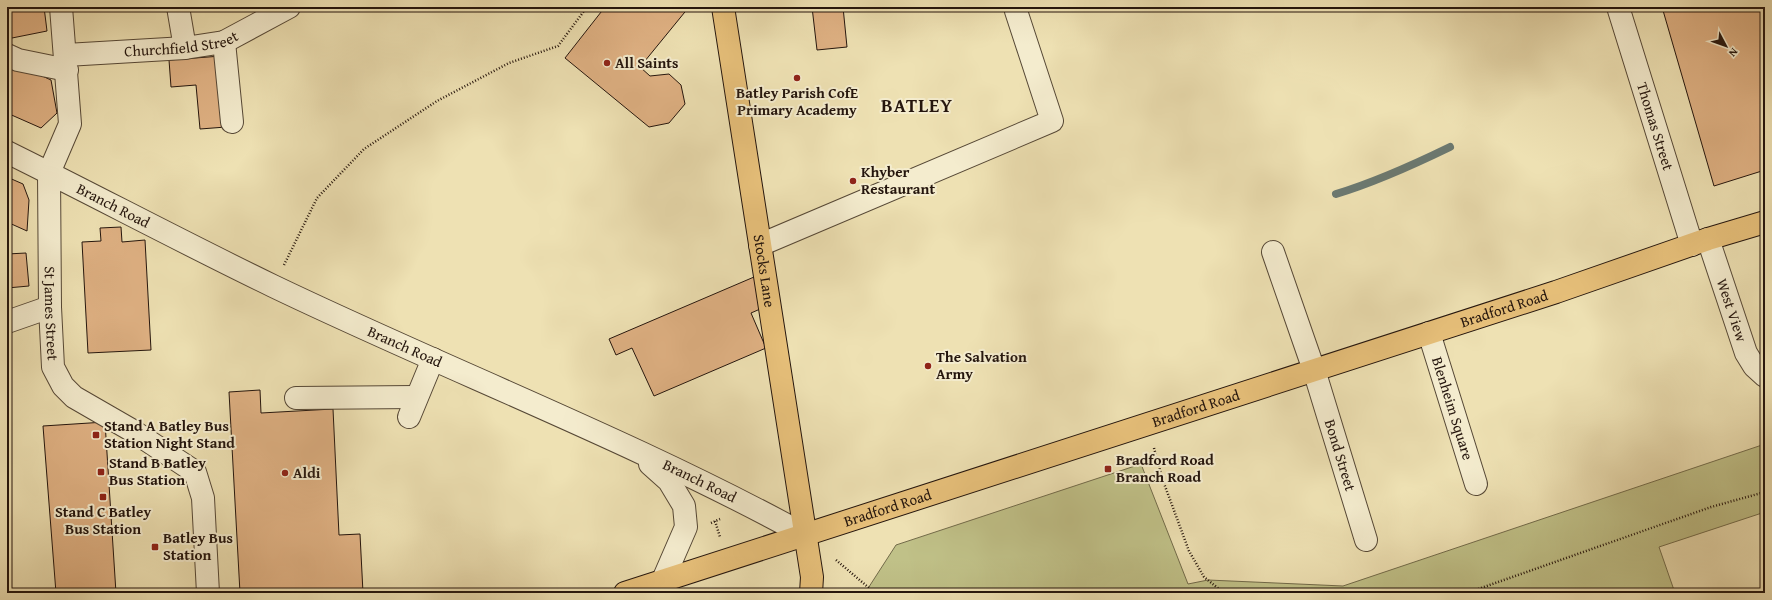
<svg xmlns="http://www.w3.org/2000/svg" width="1772" height="600" font-family="'Gentium Book Plus',serif">
<rect width="100%" height="100%" fill="#eee1b3"/>
<filter id="stains"><feTurbulence type="fractalNoise" baseFrequency=".005" numOctaves="4"/><feColorMatrix values="0 0 0 0 .2 0 0 0 0 .09 0 0 0 0 .02 0 0 0 .5 -.17"/></filter>
<radialGradient id="worn" r=".72"><stop offset=".6" stop-color="#630" stop-opacity="0"/><stop offset="1" stop-color="#630" stop-opacity=".3"/></radialGradient>
<!-- green -->
<path fill="#c0c188" stroke="#726b4a" d="M1765,444V512L1659,547L1675,593H865L896,545L1141,464L1188,584L1208,580L1343,586Z"/>
<g fill="none" stroke-linecap="round" stroke-linejoin="round">
<!-- stream -->
<path stroke="#6b7971" stroke-width="8" d="M1336,194C1376,182 1413,165 1450,147"/>
</g>
<!-- building -->
<path fill="#dfb183" stroke="#24150d" d="M7,7H44L47,31L7,39Z
M605,7H689L640,67L650,76L669,74L681,85L685,104L669,123L649,127L565,58Z
M812,7H843L847,47L817,50Z
M1662,7H1765V170L1714,186Z
M221,56L226,127L200,129L196,85L171,87L169,60Z
M7,60L51,80L57,113L41,128L7,113Z
M7,177L23,184L29,200L27,231L7,222Z
M121,227L122,242L145,240L151,350L88,353L82,242L101,241L100,228Z
M26,253L29,286L7,288V254Z
M754,277L767,306L751,313L766,348L654,396L632,348L616,355L609,339Z
M260,390L261,413L333,409L339,535L360,534L363,593H240L229,392Z
M105,422L116,593H56L43,426Z"/>
<g fill="none" stroke-linecap="round" stroke-linejoin="round">
<!-- minor casing -->
<g stroke="#564836" stroke-width="24">
<g id="minor">
<path id="s1" d="M61,7L70,124L49,173L50,307L53,367L63,386L74,397L133,431L195,472L203,498L208,593"/>
<path d="M178,7L185,48"/>
<path id="s2" d="M1618,7L1692,245"/>
<path d="M224,42L232,122"/>
<path d="M7,55L18,60L67,70"/>
<path id="s3" d="M66,55L185,48L224,42L289,7"/>
<path id="s4" d="M7,152C96,196 184,243 273,286C450,371 633,441 805,535"/>
<path id="s5" d="M1708,239L1746,353L1754,366L1765,376"/>
<path d="M760,245L1052,121L1016,11"/>
<path id="s6" d="M1273,252L1314,370L1366,540"/>
<path d="M7,322L50,307"/>
<path id="s7" d="M1429,333L1476,484"/>
<path d="M296,398L416,397"/>
<path d="M409,417L433,359"/>
<path d="M650,464L669,481L684,506L686,527L663,580"/>
</g>
</g>
<!-- major casing -->
<g stroke="#24150d" stroke-width="24">
<g id="major">
<path id="s8" d="M723,7L812,577L811,593"/>
<path id="s9" d="M625,593L1556,292L1708,239L1765,222"/>
</g>
</g>
<!-- path -->
<path stroke="#24150d" stroke-width="2.5" stroke-dasharray="1 2" stroke-linecap="butt" d="M284,265L317,198L364,149L437,101L509,63L558,46L587,7
M1154,448L1162,478L1189,551L1204,577L1224,593
M715,521L720,537
M711,523L720,519
M836,560L875,593
M1467,593L1711,507L1765,492"/>
<!-- minor -->
<use href="#minor" stroke="#f4ecce" stroke-width="22"/>
<!-- major -->
<use href="#major" stroke="#e7c07a" stroke-width="22"/>
</g>
<!-- markers -->
<g fill="#8f2418" stroke="#f4ecce" stroke-width="1.5">
<circle cx="607" cy="63" r="4"/>
<circle cx="797" cy="78" r="4"/>
<circle cx="853" cy="181" r="4"/>
<circle cx="928" cy="366" r="4"/>
<rect x="92" y="431" width="8" height="8" rx="2"/>
<rect x="1104" y="465" width="8" height="8" rx="2"/>
<rect x="97" y="468" width="8" height="8" rx="2"/>
<circle cx="285" cy="473" r="4"/>
<rect x="99" y="493" width="8" height="8" rx="2"/>
<rect x="151" y="543" width="8" height="8" rx="2"/>
</g>
<g text-anchor="middle" stroke-width="4" stroke-linejoin="round" paint-order="stroke">
<!-- street labels -->
<g font-size="15" fill="#24150d" stroke="#f4ecce">
<text dy="5" stroke="none"><textPath href="#s3" startOffset="116">Churchfield Street</textPath></text>
<text dy="5" stroke="none"><textPath href="#s2" startOffset="125">Thomas Street</textPath></text>
<text dy="5" stroke="none"><textPath href="#s4" startOffset="119">Branch Road</textPath></text>
<text dy="5" stroke="none"><textPath href="#s8" startOffset="267">Stocks Lane</textPath></text>
<text dy="5" stroke="none"><textPath href="#s9" startOffset="924">Bradford Road</textPath></text>
<text dy="5" stroke="none"><textPath href="#s5" startOffset="75">West View</textPath></text>
<text dy="5" stroke="none"><textPath href="#s1" startOffset="311">St James Street</textPath></text>
<text dy="5" stroke="none"><textPath href="#s4" startOffset="443">Branch Road</textPath></text>
<text dy="5" stroke="none"><textPath href="#s7" startOffset="79">Blenheim Square</textPath></text>
<text dy="5" stroke="none"><textPath href="#s9" startOffset="600">Bradford Road</textPath></text>
<text dy="5" stroke="none"><textPath href="#s6" startOffset="214">Bond Street</textPath></text>
<text dy="5" stroke="none"><textPath href="#s4" startOffset="767">Branch Road</textPath></text>
<text dy="5" stroke="none"><textPath href="#s9" startOffset="276">Bradford Road</textPath></text>
</g>
<!-- poi labels -->
<g font-size="15" font-weight="bold" fill="#24150d" stroke="#f4ecce" text-anchor="start">
<text x="615" y="68">All Saints</text>
<text x="797" y="98" text-anchor="middle">Batley Parish CofE<tspan x="797" dy="17">Primary Academy</tspan></text>
<text x="861" y="177">Khyber<tspan x="861" dy="17">Restaurant</tspan></text>
<text x="936" y="362">The Salvation<tspan x="936" dy="17">Army</tspan></text>
<text x="104" y="431">Stand A Batley Bus<tspan x="104" dy="17">Station Night Stand</tspan></text>
<text x="1116" y="465">Bradford Road<tspan x="1116" dy="17">Branch Road</tspan></text>
<text x="109" y="468">Stand B Batley<tspan x="109" dy="17">Bus Station</tspan></text>
<text x="293" y="478">Aldi</text>
<text x="103" y="517" text-anchor="middle">Stand C Batley<tspan x="103" dy="17">Bus Station</tspan></text>
<text x="163" y="543">Batley Bus<tspan x="163" dy="17">Station</tspan></text>
</g>
<!-- district labels -->
<g font-size="19" font-weight="bold" letter-spacing="1" fill="#24150d" stroke="#f4ecce">
<text x="917" y="112">BATLEY</text>
</g>
</g>
<!-- margin -->
<rect width="1772" height="600" fill="none" stroke="#eee1b3" stroke-width="24"/>
<rect x="8" y="8" width="1756" height="584" fill="none" stroke="#24150d" stroke-width="2"/>
<rect x="12" y="12" width="1748" height="576" fill="none" stroke="#24150d"/>
<!-- north arrow -->
<g transform="translate(1726 46) rotate(131)" stroke="#f4ecce" stroke-width="3" paint-order="stroke">
<path d="M0-3L7 15L0 10L-7 15Z" fill="#24150d"/>
<text y="-6" font-size="11" font-weight="bold" text-anchor="middle" fill="#24150d">N</text>
</g>
<rect width="100%" height="100%" filter="url(#stains)"/>
<rect width="100%" height="100%" fill="url(#worn)"/>
</svg>
